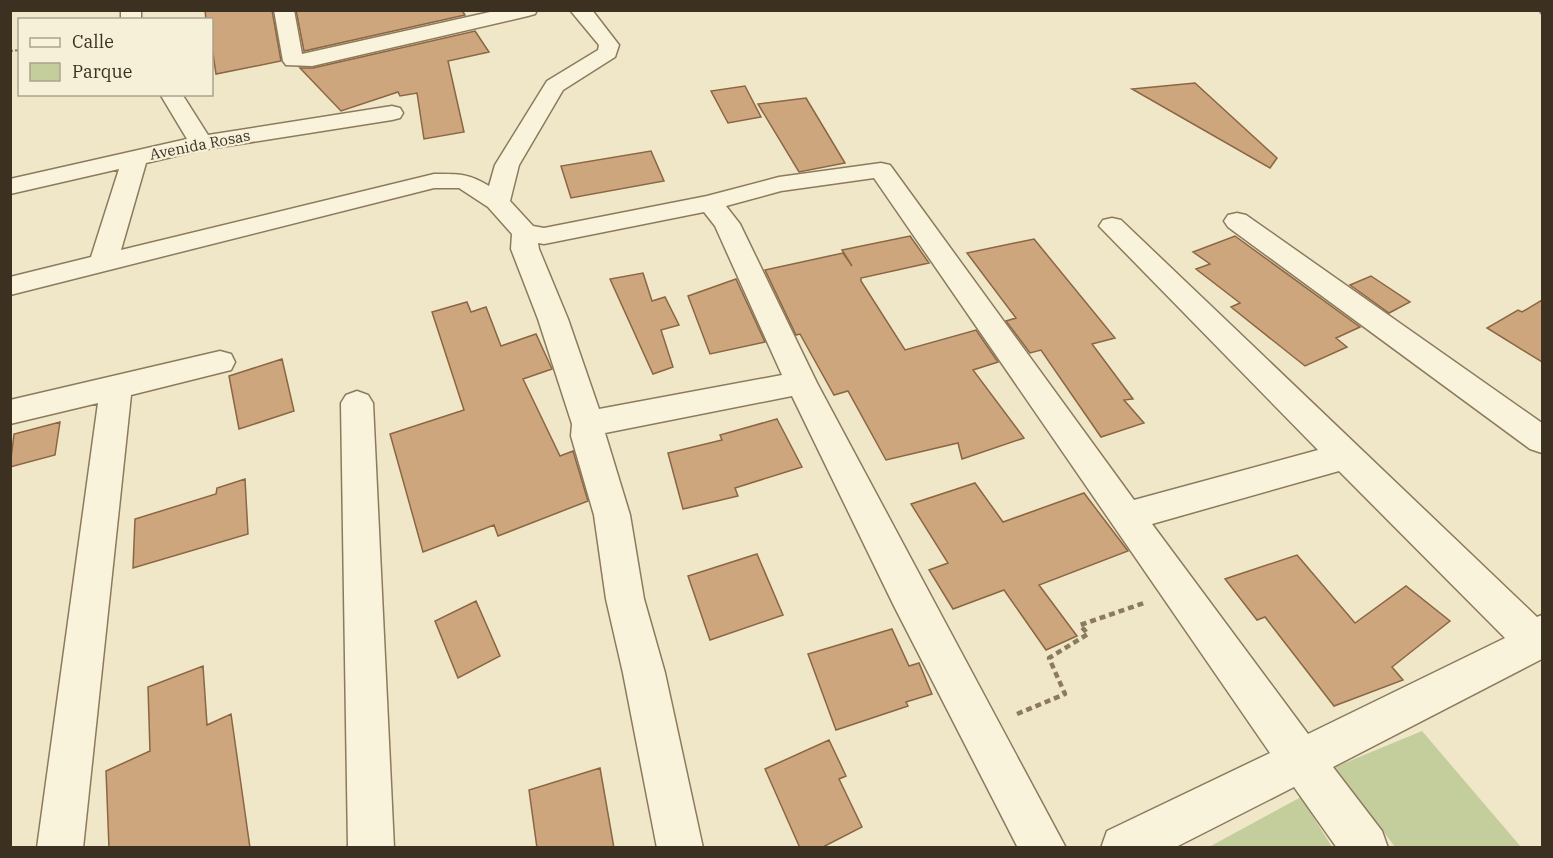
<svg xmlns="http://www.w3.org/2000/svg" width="1553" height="858" font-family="'IBM Plex Serif',serif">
<rect width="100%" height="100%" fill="#efe7c8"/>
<!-- green -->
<path fill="#c3ce9c" d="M1422,731L1521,847H1395L1335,767Z
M1301,797L1332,847H1209Z"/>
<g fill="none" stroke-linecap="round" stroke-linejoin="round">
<!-- stream -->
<path fill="#6f928d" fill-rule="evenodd" d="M1538,10H1542V15L1540,14Z"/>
</g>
<!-- building -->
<path fill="#cda67e" stroke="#8b6642" stroke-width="1.5" d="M205,10H272L281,61L216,74L212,47V20H206Z
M296,10H462L465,15L304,51Z
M475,31L489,52L448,61L464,132L424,139L417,93L400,96L398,92L341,111L300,68H313Z
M1195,83L1277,158L1270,168L1132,89Z
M745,86L761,117L728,123L711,91Z
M806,98L845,163L799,172L758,104Z
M651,151L664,181L571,198L561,166Z
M910,236L929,263L861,278V281L905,350L976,330L998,362L973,370L1024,438L962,459L958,443L886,460L848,391L834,395L800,334L796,335L765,270L843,253L852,266L842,250Z
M1235,236L1360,327L1336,338L1347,347L1305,366L1231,307L1240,303L1196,269L1210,264L1193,252Z
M1034,239L1115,338L1092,344L1133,399L1124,400L1144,423L1101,437L1041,350L1030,353L1006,321L1016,318L967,253Z
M643,273L652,301L665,297L679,325L661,330L673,367L653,374L610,279Z
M1371,276L1410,302L1389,313L1350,285Z
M736,279L765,342L710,354L688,296Z
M1542,300V362L1487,328L1518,310L1522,312Z
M467,302L471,312L486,307L501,346L536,334L552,369L523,379L560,456L573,451L588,501L498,536L494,525L423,552L390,434L464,410L432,312Z
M282,359L294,411L239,429L229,376Z
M777,419L802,467L735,488L738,496L683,509L668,453L722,440L720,435Z
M60,422L55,455L10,467L14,434Z
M245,479L248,534L133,568L135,519L216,494L217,488Z
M975,483L1003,522L1084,493L1128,551L1039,585L1077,636L1046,650L1004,590L953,609L929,570L948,563L911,504Z
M757,554L783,615L710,640L688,576Z
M1297,555L1355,623L1406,586L1450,621L1392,667L1403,680L1334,706L1265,617L1257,620L1225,579Z
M476,601L500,656L458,678L435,621Z
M892,629L909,666L919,663L932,694L906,702L908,706L836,730L808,654Z
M203,666L207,725L231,714L250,848H109L106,771L150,751L148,687Z
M829,740L846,776L839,779L862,827L821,848H800L765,769Z
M600,768L614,848H537L529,790Z"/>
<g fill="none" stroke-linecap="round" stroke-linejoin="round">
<!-- minor casing -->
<g stroke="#8c7a5d" stroke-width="3">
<path id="minor" d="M121,10H141V20H121Z
M274,10H294L302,54L499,10H537L535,14L528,16L312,66L286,65L283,61Z
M570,10H592L619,45L615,57L563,90L519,165L510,201L533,226L544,228L707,196L779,177L881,163L890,165L1134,500L1318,450L1099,226L1103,220L1112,218L1121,220L1537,617L1542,615V659L1333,767L1382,831L1388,848H1337L1294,787L1174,848H1101L1107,831L1270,753L874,178L781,191L726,206L740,224L817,383L1066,848H1018L894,606L792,396L605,433L630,515L644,599L665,673L703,848H657L623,673L606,599L594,515L571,436L572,424L538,319L511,249L512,234L488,207L459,188H434L10,295V277L91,257L119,169L10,194V179L187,139L160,94H182L208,135L392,106L400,108L403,113L400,118L392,120L201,150L146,163L121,250L434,174C458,174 468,173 489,186L495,165L547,81L598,50L599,45ZM704,212L715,226L782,375L599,409L568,319L539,249L538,243L544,244ZM1339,471L1505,638L1308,734L1152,524Z
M1237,213L1246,215L1542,423V453L1530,449L1228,227L1224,221L1228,215Z
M220,351L231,354L235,362L231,370L131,395L83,848H37L98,403L10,424V400Z
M357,391L368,395L373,403L394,848H348L341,403L346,395Z"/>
</g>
<!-- path-far1 -->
<path stroke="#8c7a5d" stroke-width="2" stroke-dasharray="3 2" stroke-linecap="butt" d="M10,51L20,50"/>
<!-- path -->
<path stroke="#8c7a5d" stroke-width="4.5" stroke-dasharray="6 4" stroke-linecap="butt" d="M1017,714L1065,694L1049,658L1088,634L1080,625L1144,603"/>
<!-- minor -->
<use href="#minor" fill="#f9f3dc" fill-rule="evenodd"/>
</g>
<g text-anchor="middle" stroke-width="4.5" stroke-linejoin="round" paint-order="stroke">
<!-- far-street labels -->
<g font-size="15" fill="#3c3020" stroke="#f6f0d8">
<text transform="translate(200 145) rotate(-11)" y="5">Avenida Rosas</text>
</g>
</g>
<!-- border -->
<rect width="1553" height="858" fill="none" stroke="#3c3020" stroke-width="24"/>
<!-- legend -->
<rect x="18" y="18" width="195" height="78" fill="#f6f0d8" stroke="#aca38e" stroke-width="1.5"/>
<rect x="30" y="38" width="30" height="9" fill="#f9f3dc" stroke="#aca38e" stroke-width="1.5"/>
<text x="72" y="48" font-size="18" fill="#3c3020">Calle</text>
<rect x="30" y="63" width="30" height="18" fill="#c3ce9c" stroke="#aca38e" stroke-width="1.5"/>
<text x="72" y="78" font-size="18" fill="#3c3020">Parque</text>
</svg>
